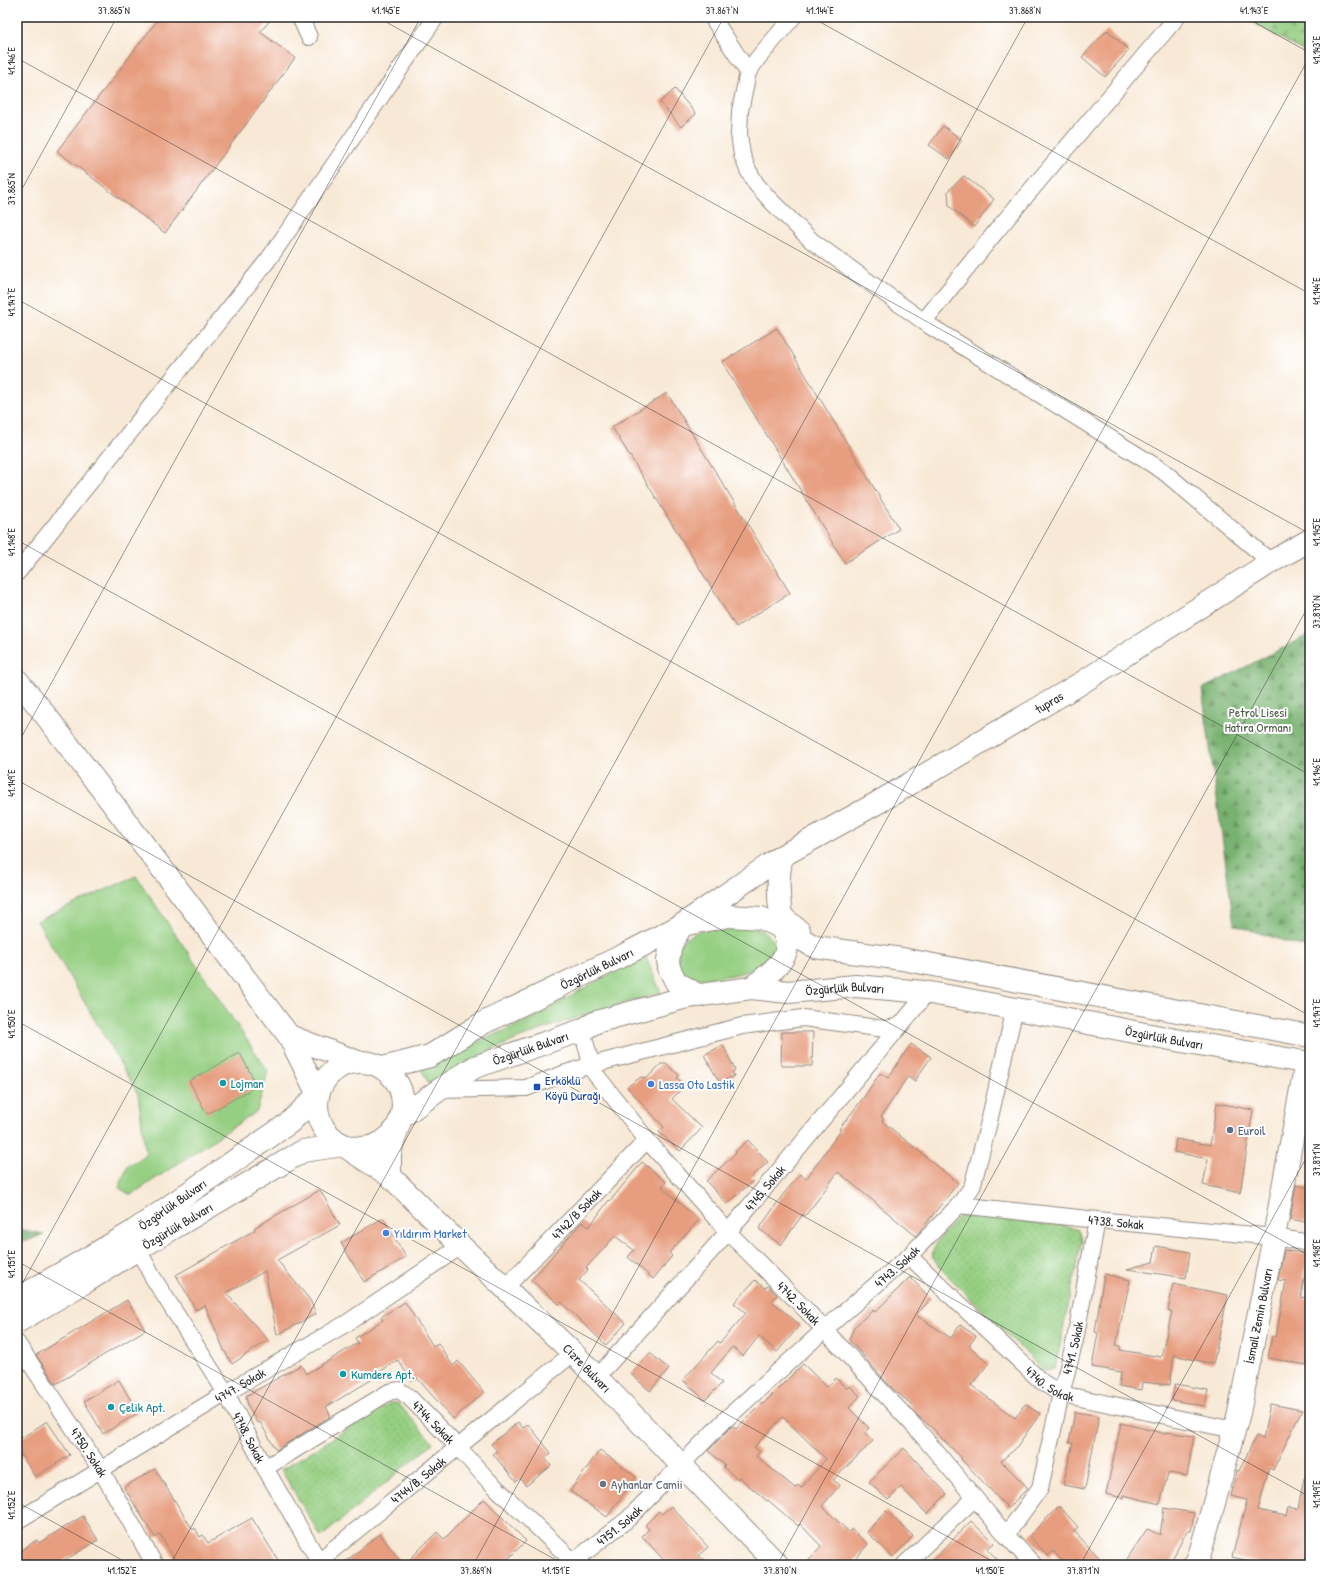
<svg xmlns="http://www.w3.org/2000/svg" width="1327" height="1582" font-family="'Patrick Hand',sans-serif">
<defs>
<pattern id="forest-firs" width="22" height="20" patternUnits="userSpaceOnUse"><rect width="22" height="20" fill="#78b270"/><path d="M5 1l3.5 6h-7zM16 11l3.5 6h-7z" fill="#63915c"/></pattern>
<pattern id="cemetery-stones" width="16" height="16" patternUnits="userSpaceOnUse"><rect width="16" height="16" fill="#95cf82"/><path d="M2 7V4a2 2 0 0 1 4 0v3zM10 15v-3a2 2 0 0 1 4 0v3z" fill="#81b270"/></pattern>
<pattern id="park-dots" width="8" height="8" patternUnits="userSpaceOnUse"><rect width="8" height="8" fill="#95cf82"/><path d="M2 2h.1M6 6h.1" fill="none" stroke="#81b270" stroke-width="1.8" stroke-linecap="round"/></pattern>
</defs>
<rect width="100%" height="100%" fill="#fff"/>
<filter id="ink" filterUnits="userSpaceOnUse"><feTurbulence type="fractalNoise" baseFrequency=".025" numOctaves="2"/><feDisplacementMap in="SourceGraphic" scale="8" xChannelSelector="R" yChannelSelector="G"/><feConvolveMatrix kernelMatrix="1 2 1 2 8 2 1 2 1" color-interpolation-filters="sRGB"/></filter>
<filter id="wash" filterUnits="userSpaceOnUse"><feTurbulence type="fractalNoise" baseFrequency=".012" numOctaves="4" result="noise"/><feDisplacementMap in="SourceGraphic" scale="16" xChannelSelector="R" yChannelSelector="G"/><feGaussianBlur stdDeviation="0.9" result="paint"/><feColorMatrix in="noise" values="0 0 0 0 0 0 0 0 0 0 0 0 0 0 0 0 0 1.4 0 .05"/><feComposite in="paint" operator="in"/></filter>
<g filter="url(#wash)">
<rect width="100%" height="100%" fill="#f8e9d6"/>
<!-- green -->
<path fill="#95cf82" stroke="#607d56" d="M136,876L268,1071L257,1111L131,1195L119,1188L128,1165L146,1156L138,1094L37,921Z
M742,925C761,931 769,930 778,949L763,967L734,975L704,979L686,976L677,963L680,943C700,926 717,927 742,925Z
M645,955L661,993C606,1008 551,1024 499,1047C475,1057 452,1072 429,1084L421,1069L487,1038L536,1017L575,993Z"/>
<!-- forest -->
<path fill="url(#forest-firs)" stroke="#526e4e" d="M1310,634V949L1234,925L1202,689Z
M17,1229L44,1234L29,1240L17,1242Z"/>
<!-- cemetery -->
<path fill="url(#cemetery-stones)" stroke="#607d56" d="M1243,17H1310V55Z"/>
<!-- park -->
<path fill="url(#park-dots)" stroke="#607d56" d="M959,1216L1067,1226L1079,1230L1082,1239L1055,1369L1044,1371L942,1270L932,1256C934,1241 950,1227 959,1216Z
M390,1403H398L433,1443L321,1537L281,1470Z"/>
<g id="blocks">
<!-- building -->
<path fill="#e79d7f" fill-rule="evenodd" d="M160,17H273L260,32L295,58L165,233L57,151Z
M1107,30L1129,50L1105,77L1082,57Z
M675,89L696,114L681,127L660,102Z
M943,126L962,140L949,159L929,145Z
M964,176L994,199L974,227L949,206L948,191Z
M777,328L899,529L845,563L722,362Z
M667,393L790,593L736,627L612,427Z
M782,1032H813L812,1066H781Z
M911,1044L931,1057L915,1081L908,1076L881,1117L884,1119L882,1121L958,1183L916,1236L838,1172L819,1198L805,1216L803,1214L781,1245L759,1229L782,1196L800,1174L806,1179L841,1130L839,1129L864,1097L880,1073L888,1078Z
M723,1045L735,1070L732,1072L734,1076L720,1083L704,1055Z
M240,1053L257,1086L207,1114L189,1081Z
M661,1064H666L679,1075L677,1078L685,1085L672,1099L702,1128L680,1151L659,1132L664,1127L627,1087L641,1077L647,1078Z
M1217,1103L1253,1110L1240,1193L1203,1185L1208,1159L1174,1152L1176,1139L1210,1145Z
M748,1140L768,1162L751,1177L754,1180L727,1204L706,1181L736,1153L735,1152Z
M642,1162L666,1182L662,1187L699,1220L669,1253L672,1256L653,1279L628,1257L634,1250L615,1236L586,1268L588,1270L579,1280L626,1323L606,1345L561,1302L559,1304L531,1280L582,1222L589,1227L609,1200L610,1201Z
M1296,1185L1310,1188V1223L1290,1219Z
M320,1190L340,1225L277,1260L310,1300L316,1314L277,1335L265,1271L226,1293L268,1340L232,1364L224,1350L205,1305L196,1310L176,1275L255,1230L254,1228Z
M383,1218L406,1257L364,1282L341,1243Z
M1156,1246L1190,1252L1186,1278L1127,1269L1153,1262Z
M1284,1250L1308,1254L1301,1297L1310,1299V1345L1307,1365L1268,1358L1272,1336L1276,1337L1286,1281L1278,1280Z
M1104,1274L1130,1280L1116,1345L1120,1346V1350L1161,1357L1172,1312L1168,1311L1173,1284L1228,1295L1213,1364L1174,1355L1170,1385L1142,1382L1141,1390L1119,1386L1121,1372L1092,1367L1098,1333L1095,1332Z
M910,1277L931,1299L916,1315L951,1338L960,1325L976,1336L969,1346L989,1363L971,1385L1015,1418L1025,1404L1040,1414L1015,1449L1001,1461L1028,1488L1008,1508L961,1459L962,1458L936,1433L937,1432L918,1416L910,1408L912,1405L892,1388L849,1340L854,1327L873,1310L875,1312Z
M755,1280L765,1288L768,1286L777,1295L772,1301L800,1325L777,1352L759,1336L743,1356L732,1347L711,1373L722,1383L705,1400L683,1380L718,1341L720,1343L746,1313L734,1303Z
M127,1300L145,1330L56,1384L36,1355Z
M405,1302L433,1346L438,1343L453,1366L458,1361L484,1392L453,1419L417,1378L412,1381L398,1360L370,1378L371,1380L326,1407L331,1416L276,1450L260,1422L257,1423L248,1406L246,1396L301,1365L306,1374L358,1343L355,1338L383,1320L381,1317Z
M650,1353L669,1369L650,1391L631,1374Z
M803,1364L827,1387L836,1378L846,1388L850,1386L860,1396L849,1408L869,1428L865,1432L873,1441L833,1480L840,1485L822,1506L849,1532L851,1529L868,1544L851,1565H804L821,1546L800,1524L798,1526L768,1500L767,1501L739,1477L738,1479L723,1467L725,1465L708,1451L732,1426L736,1429L762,1403L763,1404ZM783,1417L826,1459L801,1488L798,1485L795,1488L756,1456L760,1452L754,1447Z
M119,1380L138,1413L103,1434L84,1401Z
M1175,1384L1208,1390L1205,1406L1172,1400Z
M1270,1404L1302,1410L1273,1470L1269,1468L1258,1510L1286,1516L1288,1507L1298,1509L1304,1478H1310V1554L1308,1565H1267L1232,1557L1247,1500L1231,1496L1237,1470L1239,1471L1256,1436L1263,1439Z
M1075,1412L1099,1416L1085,1489L1063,1485L1073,1443H1069Z
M47,1421L70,1455L35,1477L17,1448V1441Z
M518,1422L523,1428L528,1424L551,1453L545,1458L551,1466L526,1486L520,1478L516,1482L493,1454L497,1451L491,1444Z
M1121,1423L1166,1434V1432L1194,1436L1187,1476L1168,1473L1160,1504L1123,1495V1498L1106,1494Z
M904,1448L947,1494L927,1514L901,1487L888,1500L869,1482Z
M600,1450L636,1477L607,1517L570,1491Z
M155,1469L193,1530L195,1528L200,1537L203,1535L208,1543L252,1518L281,1565H178L160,1534L155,1538L124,1487Z
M484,1499L526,1541L502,1565H404L437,1532L444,1539Z
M671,1506L708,1547L699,1555L708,1565H668L642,1536L649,1529L645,1525L659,1511L662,1514Z
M1059,1506L1078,1527L1074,1531L1106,1565H1066L1053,1551L1048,1556L1029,1536Z
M1164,1508L1194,1513L1191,1531H1187L1169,1565H1123L1147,1529L1160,1535Z
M886,1511L913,1536L893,1557L867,1532Z
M83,1516L98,1540L57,1565H25L17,1553L37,1540L39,1543Z
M971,1521L994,1543L987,1549L1003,1565H928Z
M380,1534L403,1565H341Z"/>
</g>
</g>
<g filter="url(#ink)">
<use href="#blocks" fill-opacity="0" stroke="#928a80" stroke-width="1"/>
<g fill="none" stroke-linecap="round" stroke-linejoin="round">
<!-- street casing -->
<g stroke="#928a80" stroke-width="18">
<g id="street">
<path d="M300,17L309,37"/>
<path d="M712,17L748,72"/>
<path d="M793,17L758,58L748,72L740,111L739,134L742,155L748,170L756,184L772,202L812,241L930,326L1163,471L1271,562"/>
<path d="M924,321L998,229L1177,17"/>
<path d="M17,573L268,260L436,17"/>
<path id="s1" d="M582,1030L593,1071L647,1140L728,1232L806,1310L916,1428L1006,1535L1034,1565"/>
<path d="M439,1090L526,1088L566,1073L591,1065L742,1026L803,1018L885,1029L900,1026"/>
<path id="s2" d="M959,1205L1097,1220L1274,1237L1310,1243"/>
<path id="s3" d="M138,1249L152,1276L226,1393L265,1468L321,1565"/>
<path id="s4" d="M909,1256L1042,1382L1061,1394L1234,1430"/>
<path id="s5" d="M505,1288L647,1140"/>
<path id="s6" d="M17,1343L101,1470L155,1565"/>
<path id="s7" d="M597,1377L728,1232L919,1003L924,992"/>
<path id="s8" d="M265,1468L389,1392L399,1390L409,1397L458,1447L488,1480L577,1565"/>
<path id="s9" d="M17,1521L226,1393L347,1323L461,1246"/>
<path id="s10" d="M1006,1535L1040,1488L1061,1394L1075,1340L1097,1220"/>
<path id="s11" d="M319,1561L573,1353"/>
<path id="s12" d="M569,1565L628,1519L726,1419L824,1330L909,1256L959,1205L972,1187L988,1126L1015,1008"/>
<path d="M904,1565L975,1498"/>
</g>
</g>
<!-- secondary casing -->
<g stroke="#928a80" stroke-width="24">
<g id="secondary">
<path d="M17,680L40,708L289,1036"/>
<path id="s13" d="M782,856L877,803L1078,685L1271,562L1310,540"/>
<path d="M682,925L782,856C777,876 778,895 781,916L799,931"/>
<path d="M318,1095L289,1036L358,1062"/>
<path d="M343,1145L390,1176V1153L401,1117"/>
<path id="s14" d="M390,1176L461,1246L573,1353L778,1565"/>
<path id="s15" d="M1194,1565L1199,1557L1239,1413L1274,1237L1304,1073V1062"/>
</g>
</g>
<!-- primary casing -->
<g stroke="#928a80" stroke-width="24">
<g id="primary">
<path d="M682,925L671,945L668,960L669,968L676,982L699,996"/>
<path d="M751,988C762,980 789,960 787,944C787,936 780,929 781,920"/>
<circle cx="360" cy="1105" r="43"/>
<path id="s16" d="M383,1068L430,1056L483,1023L624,955L682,925L729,916L761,918L780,927L815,947L902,959L1310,1036"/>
<path id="s17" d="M401,1117L439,1090L475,1067L582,1030L596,1022L687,997L751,988L788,992L856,986L924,992L959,998L1176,1040L1310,1063"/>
<path id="s18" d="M17,1299L131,1233L289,1123L318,1095"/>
<path id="s19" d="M17,1322L87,1281L138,1249L303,1151L343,1145"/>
</g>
</g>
<!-- street -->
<use href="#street" stroke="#fff" stroke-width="16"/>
<!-- secondary -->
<use href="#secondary" stroke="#fff" stroke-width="22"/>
<!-- primary -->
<use href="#primary" stroke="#fff" stroke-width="22"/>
</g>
</g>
<!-- ticks -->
<path fill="none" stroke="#2b2b2b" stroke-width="1" stroke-opacity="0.45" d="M377,17L1310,534M811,17L1310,294M1245,17L1310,53M17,58L1310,775M17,198L117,17M17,299L1310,1016M17,540L1310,1256M17,745L421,17M17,780L1310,1497M17,1021L999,1565M17,1261L565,1565M17,1293L724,17M17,1502L131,1565M170,1565L1028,17M473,1565L1310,56M777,1565L1310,603M1080,1565L1310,1151"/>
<!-- markers -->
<g fill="#0f9aa8" stroke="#fff" stroke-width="1.5">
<circle cx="223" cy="1083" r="4"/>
<circle cx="343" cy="1374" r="4"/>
<circle cx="111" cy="1407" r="4"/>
</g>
<g fill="#3f7fe0" stroke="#fff" stroke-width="1.5">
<circle cx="651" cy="1084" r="4"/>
<circle cx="386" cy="1233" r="4"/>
</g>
<rect fill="#1a4fb4" stroke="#fff" stroke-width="1.5" x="533" y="1083" width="8" height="8" rx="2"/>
<circle fill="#5c6f8a" stroke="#fff" stroke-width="1.5" cx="1230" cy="1130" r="4"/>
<circle fill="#6b7280" stroke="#fff" stroke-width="1.5" cx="603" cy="1484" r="4"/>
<g text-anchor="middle" stroke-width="4" stroke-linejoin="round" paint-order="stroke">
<!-- street labels -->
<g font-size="13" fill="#2b2b2b" stroke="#fff">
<text dy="5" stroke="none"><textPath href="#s13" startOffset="308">tupras</textPath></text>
<text dy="5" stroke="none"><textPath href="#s16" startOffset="237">Özgörlük Bulvarı</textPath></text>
<text dy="5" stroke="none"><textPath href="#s17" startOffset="472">Özgürlük Bulvarı</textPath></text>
<text dy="5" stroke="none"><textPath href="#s17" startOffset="796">Özgürlük Bulvarı</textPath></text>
<text dy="5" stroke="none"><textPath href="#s17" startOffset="148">Özgürlük Bulvarı</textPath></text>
<text dy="5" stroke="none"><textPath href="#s7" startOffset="253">4745. Sokak</textPath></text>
<text dy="5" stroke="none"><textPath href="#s18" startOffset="182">Özgörlük Bulvarı</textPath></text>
<text dy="5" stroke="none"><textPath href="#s5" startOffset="103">4742/B Sokak</textPath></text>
<text dy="5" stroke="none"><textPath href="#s2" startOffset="158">4738. Sokak</textPath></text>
<text dy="5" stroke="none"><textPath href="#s19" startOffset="187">Özgürlük Bulvarı</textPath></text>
<text dy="5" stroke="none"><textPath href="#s12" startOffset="444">4743. Sokak</textPath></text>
<text dy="5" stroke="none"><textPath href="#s1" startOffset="353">4742. Sokak</textPath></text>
<text dy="5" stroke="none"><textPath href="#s15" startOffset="258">İsmail Zemin Bulvarı</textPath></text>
<text dy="5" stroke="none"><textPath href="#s10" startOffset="202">4741. Sokak</textPath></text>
<text dy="5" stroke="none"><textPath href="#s14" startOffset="275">Cizre Bulvarı</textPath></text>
<text dy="5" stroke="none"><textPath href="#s4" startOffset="191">4740. Sokak</textPath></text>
<text dy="5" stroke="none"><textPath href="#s9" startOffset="261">4747. Sokak</textPath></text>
<text dy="5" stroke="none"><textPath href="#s8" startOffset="203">4744. Sokak</textPath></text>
<text dy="5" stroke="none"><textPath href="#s3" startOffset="219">4748. Sokak</textPath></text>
<text dy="5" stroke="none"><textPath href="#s6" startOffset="131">4750. Sokak</textPath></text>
<text dy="5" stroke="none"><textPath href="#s11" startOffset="128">4744/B. Sokak</textPath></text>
<text dy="5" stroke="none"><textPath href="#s12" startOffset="64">4751. Sokak</textPath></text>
</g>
<!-- park labels -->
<g font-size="13" fill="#4b5c45" stroke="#fff">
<text x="1258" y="717">Petrol Lisesi<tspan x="1258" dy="15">Hatıra Ormanı</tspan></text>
</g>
<!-- transit labels -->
<g font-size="13" fill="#164399" stroke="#fff" text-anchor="start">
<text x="545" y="1085">Erköklü<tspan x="545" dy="15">Köyü Durağı</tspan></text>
</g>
<!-- culture labels -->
<g font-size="13" fill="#0d838f" stroke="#fff" text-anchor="start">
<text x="231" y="1088">Lojman</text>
<text x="351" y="1379">Kumdere Apt.</text>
<text x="119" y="1412">Çelik Apt.</text>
</g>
<!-- shop labels -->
<g font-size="13" fill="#366cbe" stroke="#fff" text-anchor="start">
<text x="659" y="1089">Lassa Oto Lastik</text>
<text x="394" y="1238">Yıldırım Market</text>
</g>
<!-- service labels -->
<g font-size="13" fill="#4e5e75" stroke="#fff" text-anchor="start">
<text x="1238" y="1135">Euroil</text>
</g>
<!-- worship labels -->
<g font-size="13" fill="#5b616d" stroke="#fff" text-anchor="start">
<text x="611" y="1489">Ayhanlar Camii</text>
</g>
</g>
<!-- margin -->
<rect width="1327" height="1582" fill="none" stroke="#fff" stroke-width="44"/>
<rect x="22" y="22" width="1283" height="1538" fill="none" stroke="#2b2b2b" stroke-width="1.5"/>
<g font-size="10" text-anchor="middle" fill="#2b2b2b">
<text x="114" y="14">37.865°N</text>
<text x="386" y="14">41.145°E</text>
<text x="722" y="14">37.867°N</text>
<text x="820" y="14">41.144°E</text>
<text x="1025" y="14">37.868°N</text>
<text x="1254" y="14">41.143°E</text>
<text transform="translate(1316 50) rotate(-90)" y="4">41.143°E</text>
<text transform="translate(11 61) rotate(-90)" y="4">41.146°E</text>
<text transform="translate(11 189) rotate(-90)" y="4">37.865°N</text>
<text transform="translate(1316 291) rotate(-90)" y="4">41.144°E</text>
<text transform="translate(11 302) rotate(-90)" y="4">41.147°E</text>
<text transform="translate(1316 532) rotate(-90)" y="4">41.145°E</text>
<text transform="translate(11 542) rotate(-90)" y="4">41.148°E</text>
<text transform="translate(1316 612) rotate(-90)" y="4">37.870°N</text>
<text transform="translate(1316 772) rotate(-90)" y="4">41.146°E</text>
<text transform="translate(11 783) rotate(-90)" y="4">41.149°E</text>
<text transform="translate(1316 1013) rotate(-90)" y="4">41.147°E</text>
<text transform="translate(11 1024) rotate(-90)" y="4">41.150°E</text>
<text transform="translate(1316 1160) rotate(-90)" y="4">37.871°N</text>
<text transform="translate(1316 1253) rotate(-90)" y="4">41.148°E</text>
<text transform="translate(11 1264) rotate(-90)" y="4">41.151°E</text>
<text transform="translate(1316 1494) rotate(-90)" y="4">41.149°E</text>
<text transform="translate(11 1505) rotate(-90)" y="4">41.152°E</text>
<text x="122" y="1574">41.152°E</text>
<text x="476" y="1574">37.869°N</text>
<text x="556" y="1574">41.151°E</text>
<text x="780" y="1574">37.870°N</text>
<text x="990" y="1574">41.150°E</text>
<text x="1083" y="1574">37.871°N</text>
</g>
</svg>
